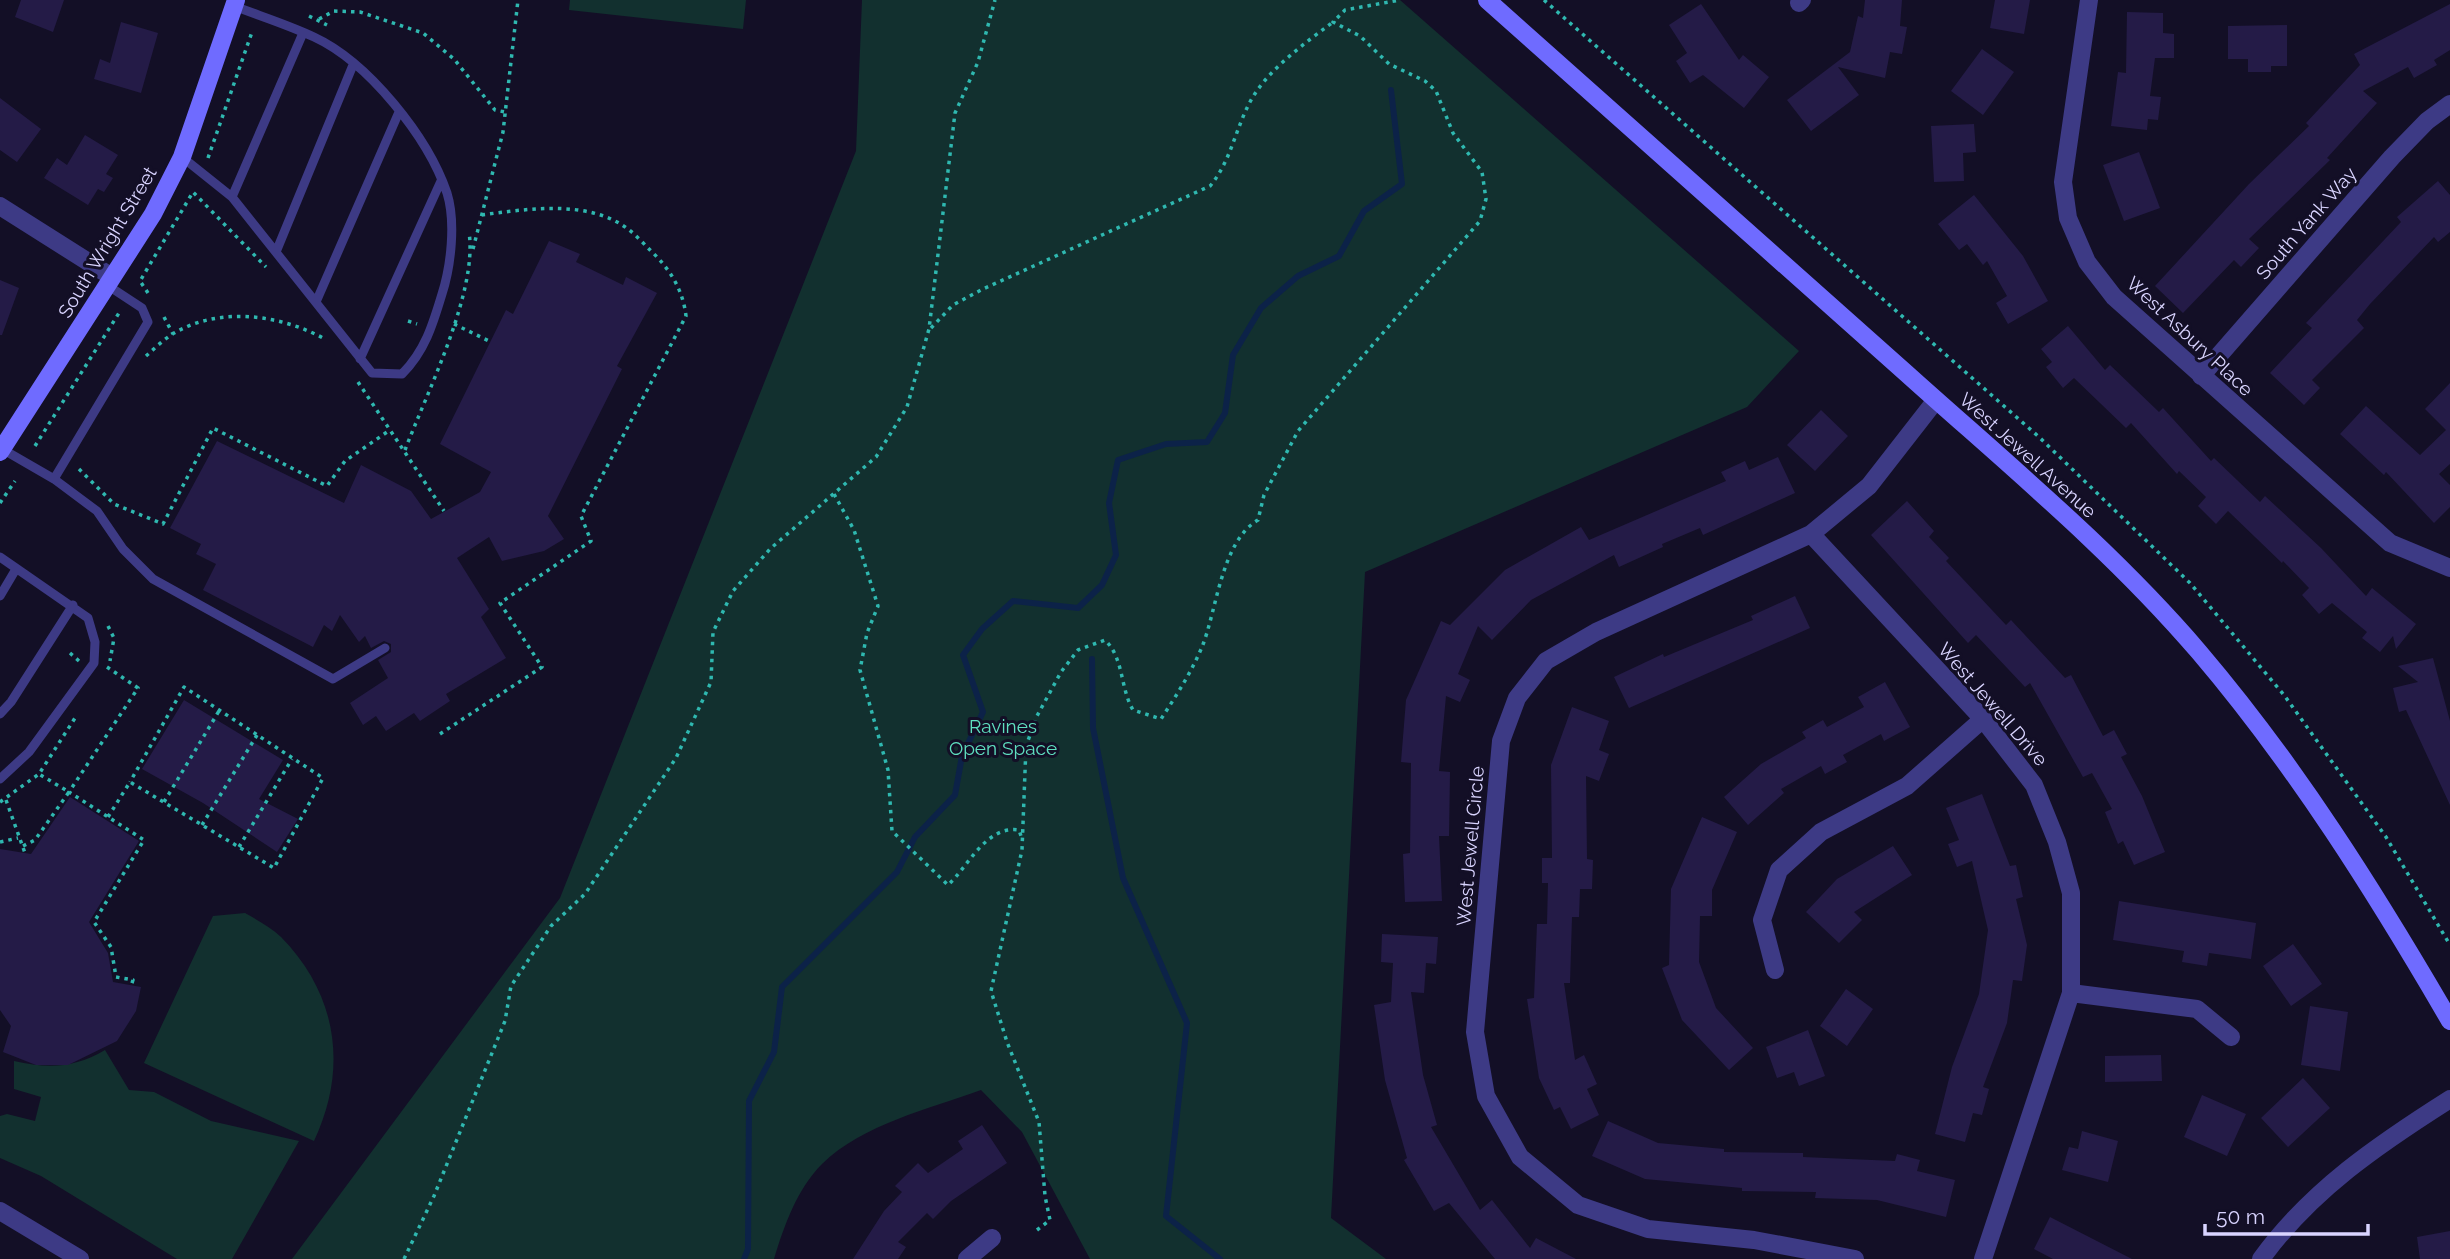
<svg xmlns="http://www.w3.org/2000/svg" width="2450" height="1259" font-family="Raleway,sans-serif">
<rect width="100%" height="100%" fill="#130f26"/>
<!-- green -->
<path fill="#12302f" d="M570,0H746L743,29L569,10Z
M862,0H1400L1799,351L1747,407L1365,572L1331,1218L1386,1259H1090L1022,1132L981,1090C929,1109 863,1124 822,1164C797,1189 784,1226 774,1259H292L560,898L856,151Z
M245,913C257,920 271,927 281,937C338,995 348,1069 314,1141L144,1063L213,916Z
M105,1050L129,1090L154,1092L211,1121L299,1141L232,1259H177L41,1176L0,1158V1116L7,1114L35,1121L41,1097L14,1089V1061C49,1069 74,1068 105,1050Z"/>
<g fill="none" stroke-linecap="round" stroke-linejoin="round">
<!-- stream -->
<path stroke="#0c2248" stroke-width="6" d="M1092,659L1093,728L1123,878L1187,1023L1166,1216L1220,1259
M744,1259L748,1249L749,1101L774,1052L782,987L897,872L915,837L955,795L962,756L983,712L963,655L982,629L1013,601L1078,608L1102,585L1116,555L1109,503L1118,460L1166,444L1207,442L1225,413L1233,355L1261,308L1298,276L1339,256L1364,211L1402,184L1391,90"/>
</g>
<!-- building -->
<path fill="#241b47" d="M21,0H64L53,32L15,17Z
M1865,0H1902L1900,26L1907,27L1902,54L1890,52L1885,78L1838,67L1859,95L1811,131L1787,100L1850,52L1858,16L1863,18Z
M1995,0H2030L2024,34L1990,28Z
M1701,4L1739,60L1743,55L1769,77L1744,108L1703,75L1690,83L1676,61L1687,53L1669,25Z
M2450,4V50L2434,60L2437,65L2414,78L2408,67L2363,91L2377,103L2327,158L2330,160L2249,239L2259,248L2241,267L2234,260L2183,313L2155,286L2249,184L2309,126L2306,123L2360,65L2354,54Z
M2127,12L2163,13V33L2174,34V58H2155L2150,96L2161,97L2158,120L2148,119L2147,130L2111,126L2118,72L2126,73Z
M121,22L158,33L141,93L94,79L100,59L110,63Z
M2287,25V66H2271V72H2248V59H2228V26Z
M1982,49L2014,72L1983,115L1951,91Z
M0,98L41,129L17,162L0,150Z
M1974,124L1976,152L1963,153L1964,181L1934,182L1931,126Z
M85,135L118,155L106,174L113,178L104,192L98,189L88,205L44,178L57,158L67,165Z
M2139,152L2160,208L2124,221L2103,165Z
M2438,181L2450,195V232L2438,242L2434,237L2370,304L2357,320L2364,328L2312,380L2320,388L2304,405L2270,373L2312,328L2306,323L2401,222L2397,217Z
M1974,195L2023,256L2048,301L2008,324L1996,303L2007,296L1987,261L1983,265L1967,244L1959,250L1938,224Z
M549,241L580,254L576,262L623,285L626,277L657,293L617,366L622,369L548,516L564,539L544,551L502,561L489,537L457,558L489,609L481,617L506,658L446,694L450,701L420,721L414,713L386,731L376,716L363,725L350,703L388,678L378,660L391,652V644L384,641L371,648L365,636L359,642L340,615L332,631L324,625L313,647L203,590L216,564L196,554L201,544L170,528L217,441L344,503L361,465L411,491L431,519L480,492L491,472L440,444L506,310L513,314Z
M0,280L19,288L2,335H0Z
M2068,326L2105,370L2110,365L2159,412L2163,408L2211,461L2214,458L2260,502L2265,496L2321,548L2366,596L2372,588L2416,624L2396,649L2393,636L2380,652L2362,638L2367,632L2332,603L2319,614L2302,595L2309,588L2283,561L2282,563L2228,511L2216,524L2198,506L2206,497L2179,471L2177,474L2131,423L2126,428L2074,378L2063,388L2046,367L2052,362L2041,349Z
M2450,383V464L2439,474L2450,485V507L2434,523L2386,472L2384,475L2340,434L2366,406L2420,455L2446,430L2425,409Z
M1821,410L1848,436L1815,471L1787,445Z
M1778,457L1795,493L1703,535L1700,528L1662,544L1663,547L1619,567L1614,555L1531,600L1492,640L1478,626L1458,674L1470,680L1460,702L1446,696L1439,771L1450,772L1449,836H1439L1442,901L1405,902L1403,854L1410,853L1411,763L1401,762L1406,700L1441,621L1450,625L1505,570L1581,527L1589,540L1726,481L1721,472L1745,461L1749,470Z
M1907,501L1934,531L1929,537L1949,558L1946,561L2006,625L2011,620L2065,678L2071,675L2103,736L2114,730L2127,754L2121,757L2142,796L2165,852L2134,865L2123,841L2118,844L2105,812L2112,809L2092,773L2083,777L2030,683L2025,687L1976,635L1968,643L1871,535Z
M1795,596L1810,628L1629,708L1614,677L1663,654L1664,657L1753,620L1751,616Z
M2433,658L2450,721V805L2406,710L2399,712L2393,688L2418,682L2398,666Z
M1885,682L1910,727L1884,741L1881,734L1843,755L1847,762L1825,774L1821,766L1781,789L1784,793L1748,825L1724,797L1761,764L1806,738L1802,732L1823,720L1827,727L1864,707L1858,697Z
M184,700L283,760L259,799L298,819L277,852L203,803L142,769Z
M1572,707L1609,721L1599,750L1609,754L1599,781L1586,776L1587,859L1593,860L1592,889H1580L1579,917H1572L1570,983H1564L1575,1060L1584,1055L1597,1084L1587,1089L1599,1115L1571,1129L1560,1107L1554,1110L1539,1078L1527,999L1534,998L1537,924H1547L1548,883H1542V858H1552L1551,765Z
M1982,794L2010,866L2016,865L2023,897L2016,899L2027,945L2022,981L2013,980L2007,1023L1983,1087L1989,1089L1982,1115L1973,1113L1965,1142L1935,1134L1952,1067L1979,994L1988,930L1972,861L1957,867L1948,844L1959,840L1946,808Z
M70,797L139,841L89,922L108,953L113,982L141,987L136,1011L117,1041L68,1065H36L3,1052L11,1026L0,1010V849L31,854Z
M1702,817L1737,832L1712,890V916H1700L1699,962L1716,1008L1753,1048L1729,1070L1682,1020L1662,968L1669,965L1671,889Z
M1893,846L1912,875L1854,912L1862,920L1839,943L1806,912L1837,879Z
M2119,901L2256,923L2251,959L2209,953L2207,966L2182,962L2184,951L2113,940Z
M1382,934L1438,937L1436,964L1426,963L1424,993L1411,992L1423,1075L1437,1125L1431,1127L1480,1210L1492,1200L1530,1248L1536,1238L1576,1259H1495L1449,1203L1434,1211L1404,1160L1407,1158L1385,1080L1374,1005L1391,1002L1393,963L1381,962Z
M2293,944L2322,984L2291,1006L2263,966Z
M1846,989L1873,1009L1847,1046L1820,1026Z
M2310,1006L2348,1012L2340,1071L2301,1065Z
M1808,1030L1825,1076L1799,1086L1794,1072L1777,1078L1766,1047Z
M2161,1055L2162,1081L2105,1082V1056Z
M2303,1078L2330,1108L2288,1147L2261,1118Z
M2202,1095L2246,1114L2227,1156L2184,1137Z
M1608,1121L1658,1143L1724,1149V1152L1803,1153V1157L1895,1161L1897,1154L1920,1160L1917,1171L1955,1180L1946,1217L1877,1200L1815,1198L1816,1192L1742,1191V1188L1645,1179L1592,1156Z
M982,1125L1007,1163L951,1201L933,1219L927,1213L898,1242L906,1247L898,1259H853L884,1211L902,1192L895,1186L918,1163L928,1173L963,1149L958,1141Z
M2082,1131L2118,1141L2108,1182L2062,1170L2069,1147L2078,1149Z
M2050,1217L2132,1259H2053L2034,1249Z
M2450,1231V1259H2420L2417,1237Z"/>
<g fill="none" stroke-linecap="round" stroke-linejoin="round">
<!-- path -->
<path stroke="#2fb8b0" stroke-width="3.5" stroke-dasharray="3.5 5" stroke-linecap="butt" d="M1544,0L2039,437L2190,583L2284,695L2386,837L2450,945
M309,16L327,25
M319,19L334,11L360,12L423,33L454,59L495,110L505,112
M208,158L252,32
M473,249L503,132L518,0
M148,293L140,281L193,192L266,267
M164,317L173,334
M408,321L417,324
M454,324L491,342
M931,328L953,305L983,289L1210,186C1231,161 1235,130 1250,102C1267,70 1304,44 1333,22
M146,356C154,349 162,341 171,335C217,306 278,314 323,338
M358,382L444,511
M35,446L119,313
M405,450C427,392 478,292 469,232
M79,469L114,504L163,524L213,428L327,486L345,461L390,430
M834,494L854,530L878,606L867,633L860,670L888,770L892,831L948,885C968,867 986,825 1019,830L1022,839
M0,503L15,481
M108,626L114,638L110,661
M70,653L79,661
M107,667L138,688L69,792L144,840L94,922L111,947L116,977L133,980L131,986
M440,734L542,667L500,603L591,541L581,516L686,316C683,290 670,269 651,251C644,244 636,235 628,229C588,199 528,209 481,215
M6,800L25,853
M0,802L39,774L75,718
M164,802L219,711
M108,817L130,782L274,868L323,778L184,687L130,782
M202,825L257,735
M0,842L18,838
M23,846L35,840L69,792L39,774
M239,847L292,759
M1037,1230L1050,1220L1045,1196L1039,1122L1007,1042L991,991L1022,850L1026,746L1037,716L1061,672L1078,650L1105,640C1124,658 1120,688 1133,710L1161,719C1176,696 1191,673 1202,647C1217,610 1221,542 1258,520L1264,495L1298,431L1480,221L1486,199L1482,172L1453,133L1436,91L1425,81L1389,64L1360,36L1333,22L1345,10L1400,0
M404,1259L434,1196L505,1021L511,986L551,926L585,894L676,758L711,682L713,632L733,591L770,549L876,457L907,407L929,329L955,113L978,62L995,0"/>
<!-- lane -->
<path stroke="#3d3a85" stroke-width="9" d="M182,157L232,197L372,373L402,374C425,351 433,324 442,294C451,266 456,222 447,193C428,137 368,62 314,37C289,25 260,16 234,6
M232,197L303,33
M276,252L353,65
M316,302L399,112
M360,359L441,181
M2,449L54,479L148,322L142,308L107,285
M54,479L97,511L123,549L153,579L333,679L385,648
M0,557L88,618L95,642L94,663L29,752L0,779
M0,596L16,569
M0,714L11,702L73,605"/>
<!-- street -->
<path stroke="#3d3a85" stroke-width="18" d="M2089,0L2063,182L2068,218L2087,262L2114,297L2390,543L2450,568
M1799,3L1802,0
M0,206L112,277
M2201,376L2392,157L2427,121L2450,104
M1811,534L1983,719L2034,785L2057,842L2071,893V993L1983,1259
M1775,970L1762,920L1779,870L1821,832L1907,786L1983,719
M2071,993L2197,1009L2231,1037
M0,1211L80,1259
M967,1259L992,1238
M1855,1259L1754,1240L1648,1229L1578,1205L1520,1157L1486,1096L1475,1032L1501,741L1517,698L1546,661L1596,632L1811,534L1869,486L1936,400
M2261,1259C2311,1190 2379,1144 2450,1099"/>
<!-- secondary -->
<path stroke="#6f6bff" stroke-width="18" d="M1487,0C1627,124 1766,249 1906,373C2006,463 2111,549 2199,652C2296,766 2375,892 2450,1021
M0,452L153,214L182,157L236,0"/>
</g>
<g text-anchor="middle" stroke-width="6" stroke-linejoin="round" paint-order="stroke">
<!-- street labels -->
<g font-size="19" fill="#d9d4ff" stroke="#130f26">
<text transform="translate(2306 223) rotate(-49)" y="7">South Yank Way</text>
<text transform="translate(107 242) rotate(-59)" y="7">South Wright Street</text>
<text transform="translate(2190 336) rotate(43)" y="7">West Asbury Place</text>
<text transform="translate(2028 455) rotate(42)" y="7">West Jewell Avenue</text>
<text transform="translate(1993 704) rotate(49)" y="7">West Jewell Drive</text>
<text transform="translate(1470 846) rotate(-85)" y="7">West Jewell Circle</text>
</g>
<!-- park labels -->
<g font-size="19" fill="#5fe0c0" stroke="#130f26">
<text x="1003" y="733">Ravines<tspan x="1003" dy="22">Open Space</tspan></text>
</g>
</g>
<!-- scale -->
<path d="M2205 1224v10h163v-10" fill="none" stroke="#d9d4ff" stroke-width="3.5"/>
<text x="2216" y="1224" font-size="21" fill="#d9d4ff" stroke="#130f26" stroke-width="5" paint-order="stroke">50 m</text>
</svg>
